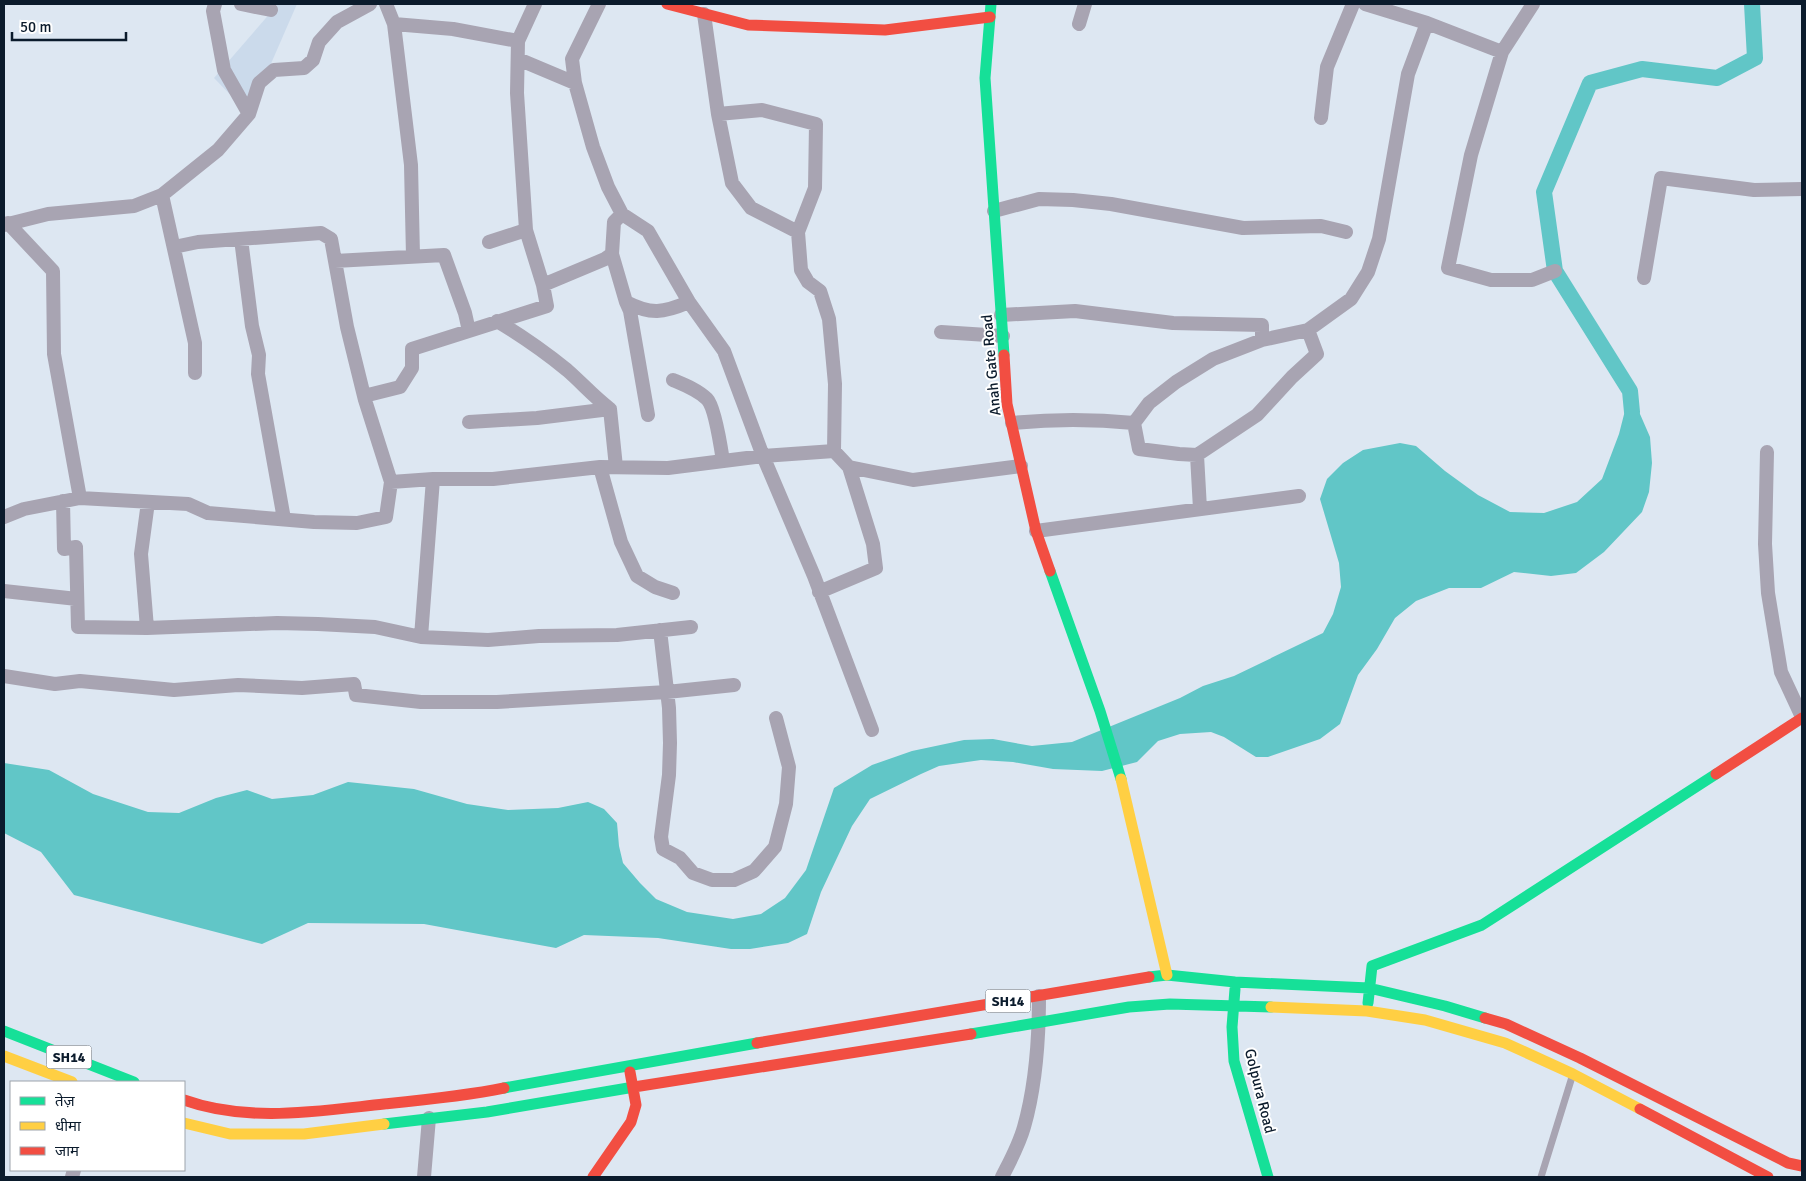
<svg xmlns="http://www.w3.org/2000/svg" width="1806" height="1181" font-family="Signika,'Noto Sans Devanagari',sans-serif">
<rect width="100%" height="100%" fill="#dde7f2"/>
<!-- built -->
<path fill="#cbdaeb" d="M278,4H297L249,114L214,78Z"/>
<!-- water -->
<path fill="#61c6c7" d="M1630,391L1650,437L1652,463L1649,492L1642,512L1604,552L1576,573L1551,576L1514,572L1481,588H1449L1416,601L1395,618L1377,649L1358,675L1340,724L1320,739L1268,757H1256L1224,737L1211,732L1180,734L1158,741L1137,762L1102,771L1053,769L1013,762L981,760L939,766L921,774L870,799L852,826L821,892L807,934L788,943L750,949H731L658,938L584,935L556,948L424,924L308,923L262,944L74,895L41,852L4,833V763L49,770L93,794L148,812L179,813L216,798L247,790L272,799L313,795L348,782L414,789L467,804L508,810L558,808L588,802L604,809L617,823L619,846L623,863L640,883L656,899L687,912L733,919L761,914L785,898L806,870L834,788L872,765L912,751L964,740L993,739L1032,746L1072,742L1180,698L1203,686L1234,676L1323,633L1333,614L1341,587L1339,563L1320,499L1327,479L1343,463L1363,450L1400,443L1416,446L1445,471L1478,495L1510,512L1544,513L1577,502L1602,479L1619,434Z"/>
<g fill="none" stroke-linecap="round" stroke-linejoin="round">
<!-- canal -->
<path stroke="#61c6c7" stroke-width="16" d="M1632,412L1630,391L1555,271L1544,192L1590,83L1642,69L1717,78L1755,58L1752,4"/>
<!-- lane -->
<path stroke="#a8a4b2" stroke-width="7" d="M1541,1177L1572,1077"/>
<!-- street -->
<path stroke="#a8a4b2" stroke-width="14" d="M215,4L213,11L224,70L249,114
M241,4L271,10
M386,4L394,24L453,29L518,41
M535,4L518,41L517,93L526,230L543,285
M599,4L572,59L575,83L593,147L608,187L622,214L648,231L689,302L724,351L763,456L814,576L872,730
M1365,4L1427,23L1502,52
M1533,4L1502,52L1471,155L1448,268L1491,280H1532L1555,271
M704,14L718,114L732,183L751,208L798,232
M394,24L411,165L413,256
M1079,24L1085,4
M518,59L575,83
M718,114L762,110L816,124L815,188L798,232L801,270L808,282L820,291L829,319L835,384L834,451
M1321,118L1327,67L1353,4
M162,195L195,343V373
M994,211L1039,199L1073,200L1111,204L1243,228L1321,226L1346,232
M8,223L53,271L54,354L80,498
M4,225L48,214L134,206L162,195L218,150L249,114L259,83L274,70L304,68L313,60L319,42L337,22L370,4
M241,239L252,326L259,355L258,374L284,519
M489,242L526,230
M612,254L626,302L630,311L648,415
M335,261L444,255L465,313L469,331
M1644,278L1661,178L1754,190L1802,189
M626,302C651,315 663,313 689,302
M1001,315L1075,311L1173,323L1262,325V340
M497,321C522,336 545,352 567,370C582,383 594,397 610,409L616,467
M941,332L1003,336
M673,380C685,385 698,390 707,399C715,407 721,448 723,461
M364,396L400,387L412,368V349L547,306L543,285L605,259L612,254L614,222L622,214
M469,422L537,418L610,409
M1012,423C1053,419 1093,419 1134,423
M1767,452L1765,544L1768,593L1781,672L1802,717
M1197,455L1179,454L1139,449L1134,423L1149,403L1176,382L1213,359L1262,340L1308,330L1351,299L1368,272L1379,239L1408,74L1427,23
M600,467L621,542L637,576L655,587L673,593
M391,482L433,479H493L600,467L668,468L763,456L834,451L849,467L913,480L1021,466
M63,501L64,549L76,547L78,627L147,628L277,623L318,624L375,627L421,637L488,640L539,636L617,635L691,627
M1200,509L1197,455L1257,415L1292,377L1317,354L1308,330
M4,517L24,509L80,498L188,504L208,513L314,522L357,523L386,517L391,482L365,400L347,327L331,239L321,233L198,242L174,247
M1036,531L1299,496
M4,591L77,599
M819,592L876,568L873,544L849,467
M147,628L141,554L148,502
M660,630L669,708L670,743L669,775L661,837L663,849L680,858L693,873L712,880H734L754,871L775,847L786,804L789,767L776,718
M421,637L433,479
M4,676L55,684L80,681L174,690L238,685L302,688L354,684L356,695L421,702H497L667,692L734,685
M72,1177L74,1170
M424,1177L429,1118
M1002,1177C1010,1161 1019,1145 1024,1127C1036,1085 1039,1040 1039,996"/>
<!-- fast -->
<path stroke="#16e098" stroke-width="11" d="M991,4L985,78L1004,355
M1050,571L1100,711L1121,779
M1149,977L1167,975L1235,982L1369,988L1445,1006L1485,1018
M1235,989L1232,1027L1234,1061L1268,1177
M1368,1003L1372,966L1482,925L1716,774
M4,1031L134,1082
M971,1034L1129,1007L1170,1004L1271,1007
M504,1088L757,1043
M384,1124L487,1112L634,1087"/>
<!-- slow -->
<path stroke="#ffcf43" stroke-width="11" d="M1121,779L1167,975
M1271,1007L1367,1011L1425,1020L1505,1043L1573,1074L1640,1109
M4,1056L72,1082
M184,1123L230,1134H304L384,1124"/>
<!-- jam -->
<path stroke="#f24e42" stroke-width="11" d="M667,4L748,25L885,30L990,17
M1004,355L1007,404L1036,531L1050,571
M1716,774L1802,718
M1485,1018L1506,1024L1580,1058L1788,1163L1802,1166
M757,1043L1149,977
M634,1087L971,1034
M184,1100C248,1123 318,1111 384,1104C424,1100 465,1096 504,1088
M1640,1109L1768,1177
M593,1177L631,1122L636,1105L630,1072"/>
</g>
<g text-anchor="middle" stroke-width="4" stroke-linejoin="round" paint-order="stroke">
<!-- shield labels -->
<g fill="#fff" stroke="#545f6b" stroke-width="1">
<rect x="985.5" y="989.5" width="45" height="23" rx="4"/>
<rect x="46.5" y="1045.5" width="45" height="23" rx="4"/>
</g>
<g font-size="14" font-weight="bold" fill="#0b1b2c">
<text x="1008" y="1006">SH14</text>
<text x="69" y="1062">SH14</text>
</g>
<!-- street labels -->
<g font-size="15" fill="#0b1b2c" stroke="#fff">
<text transform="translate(991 365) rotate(-95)" y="5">Anah Gate Road</text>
<text transform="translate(1260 1091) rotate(76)" y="5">Golpura Road</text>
</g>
</g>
<!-- border -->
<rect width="1806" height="1181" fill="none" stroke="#0b1b2c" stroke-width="10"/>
<!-- legend -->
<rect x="10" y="1081" width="175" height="90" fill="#ffffff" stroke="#9da4ab"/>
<rect x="20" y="1097" width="25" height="8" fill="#16e098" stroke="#9da4ab"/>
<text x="55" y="1106" font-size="15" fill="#0b1b2c">तेज़</text>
<rect x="20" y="1122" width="25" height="8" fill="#ffcf43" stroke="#9da4ab"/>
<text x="55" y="1131" font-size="15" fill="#0b1b2c">धीमा</text>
<rect x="20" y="1147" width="25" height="8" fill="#f24e42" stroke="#9da4ab"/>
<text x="55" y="1156" font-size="15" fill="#0b1b2c">जाम</text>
<!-- scale -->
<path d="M12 32v8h114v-8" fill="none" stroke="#0b1b2c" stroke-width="2.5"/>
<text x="20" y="32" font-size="15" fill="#0b1b2c" stroke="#ffffff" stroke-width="4" paint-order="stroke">50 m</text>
</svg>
